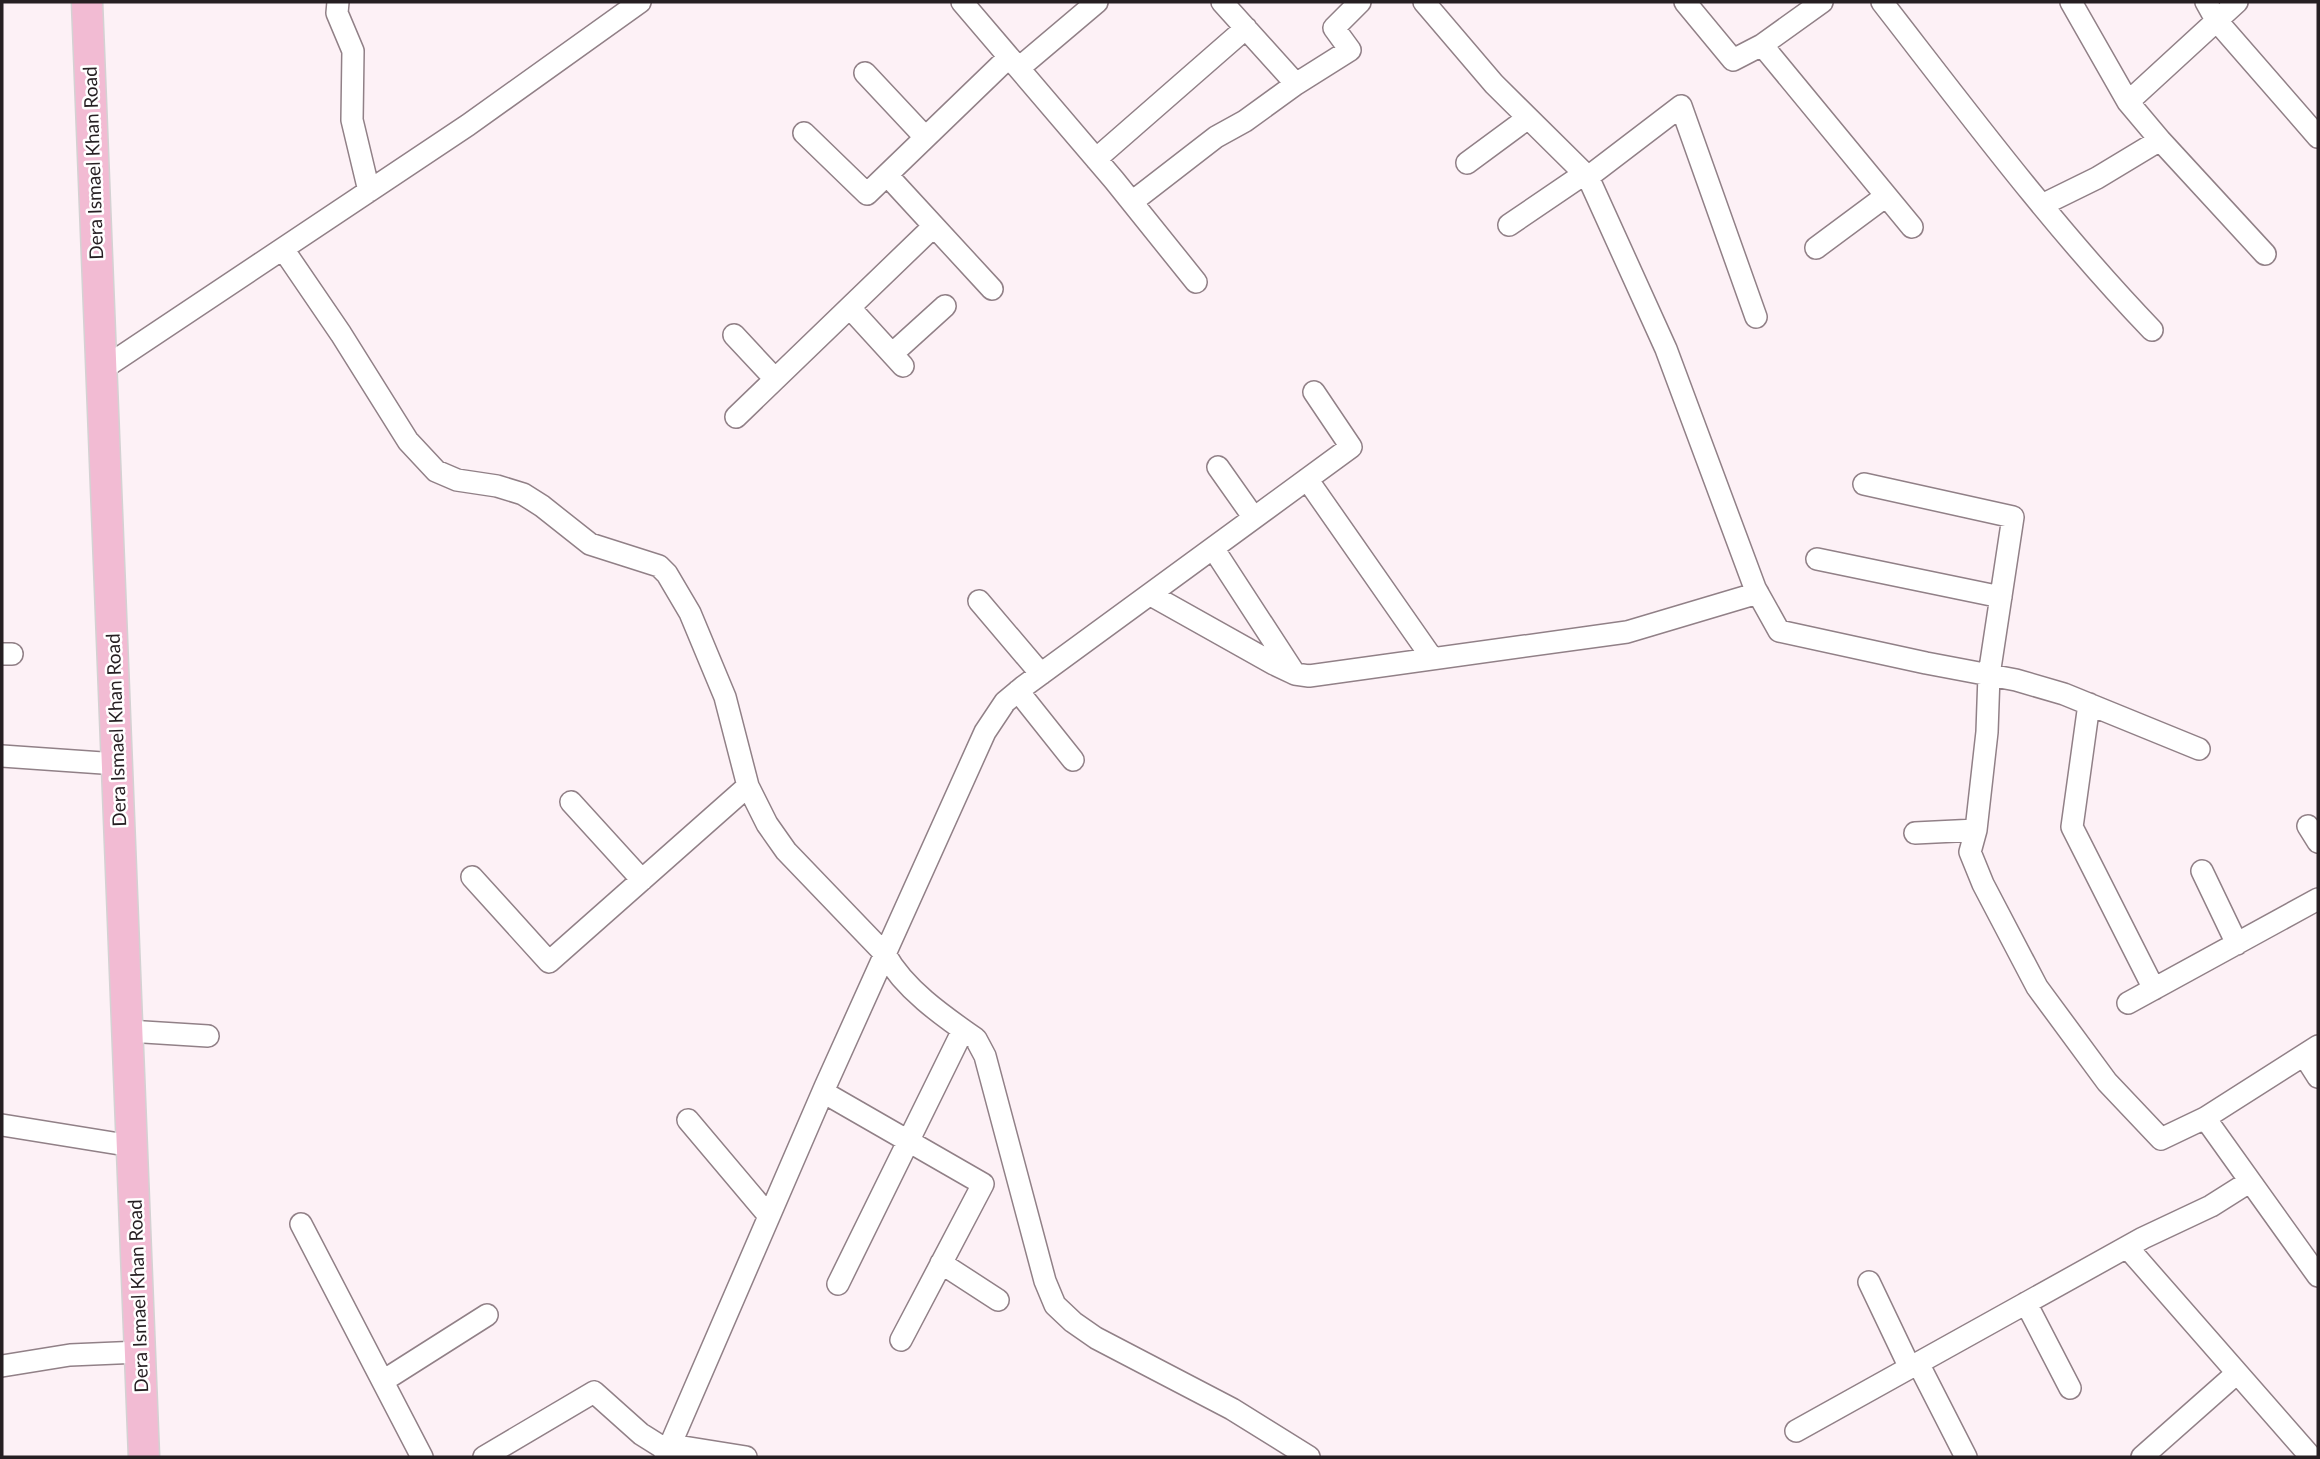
<svg xmlns="http://www.w3.org/2000/svg" width="2320" height="1459" font-family="Lato,sans-serif">
<rect width="100%" height="100%" fill="#fdf1f6"/>
<g fill="none" stroke-linecap="round" stroke-linejoin="round">
<!-- minor casing -->
<g stroke="#918087" stroke-width="24">
<path id="minor" d="M338,2L337,13L353,51L352,120L369,191
M962,2L1114,180L1196,282
M1424,2L1494,84L1588,177L1666,349L1755,588L1779,631L1926,663L2016,680L2064,694L2199,749
M1685,2L1733,60L1762,45L1822,2
M1882,2C1969,114 2054,228 2152,330
M2071,2L2128,102L2160,140L2265,254
M2206,2L2216,20L2318,137
M1762,45L1912,227
M1019,68L1097,2
M865,73L925,137
M1296,84L1350,50L1334,28L1360,2
M2128,102L2237,2
M804,133L867,194L1009,57
M1096,159L1246,28
M1467,163L1528,118
M887,175L992,289
M1588,177L1681,106L1756,317
M1132,202L1216,137L1245,121L1296,84L1222,2
M2042,205L2097,178L2160,140
M1509,225L1584,174
M1816,248L1886,196
M283,249L341,334L408,441L436,471L457,480L497,486L523,494L542,506L590,544L659,566L667,574L690,613L725,697L748,786L767,824L786,851L885,954C904,989 943,1016 976,1039L985,1056L1045,1281L1055,1305L1073,1322L1096,1338L1232,1409L1309,1457
M850,308L903,366
M734,335L775,379
M892,354L945,306
M101,370L468,125L640,2
M736,417L934,226
M1218,467L1254,518
M1307,479L1432,658
M1864,484L2013,517L1989,675L1987,732L1976,830L1970,852L1983,884L2037,987L2107,1082L2161,1139L2205,1118L2318,1046
M1213,548L1295,674
M1817,559L2001,597
M1151,595L1274,664L1295,674L1309,676L1627,632L1758,593
M979,601L1041,674
M2,654H12
M1018,691L1073,760
M2089,704L2072,827L2154,989
M2,756L117,764
M571,802L642,880
M2308,826L2318,842
M1915,833L1976,830
M2202,871L2237,944
M472,877L549,962L748,786
M2128,1003L2318,899
M128,1031L208,1036
M2304,1055L2318,1077
M823,1092L983,1184L901,1340
M2205,1118L2318,1276
M688,1120L769,1216
M2,1125L132,1146
M301,1224L422,1457
M2127,1247L2311,1457
M941,1263L998,1300
M1869,1282L1910,1368
M838,1284L963,1030
M2026,1303L2070,1388
M1918,1363L1966,1457
M2,1366L70,1355L140,1352
M383,1381L487,1315
M1796,1431L2143,1238L2211,1206L2249,1182
M671,1445L746,1457
M484,1457L594,1392L641,1434L668,1451
M665,1457L825,1087L985,732L1005,702L1023,687L1351,447L1314,392
M2142,1457L2237,1373"/>
</g>
<!-- highway casing -->
<g stroke="#d4d2d3" stroke-width="33">
<path id="highway" d="M87,2L144,1457"/>
</g>
<!-- minor -->
<use href="#minor" stroke="#fff" stroke-width="21"/>
<!-- highway -->
<use href="#highway" stroke="#f2bbd3" stroke-width="30"/>
</g>
<g text-anchor="middle" stroke-width="5" stroke-linejoin="round" paint-order="stroke">
<!-- street labels -->
<g font-size="19" fill="#261f22" stroke="#fff">
<text transform="translate(93 163) rotate(-92)" y="7">Dera Ismael Khan Road</text>
<text transform="translate(116 730) rotate(-92)" y="7">Dera Ismael Khan Road</text>
<text transform="translate(138 1296) rotate(-92)" y="7">Dera Ismael Khan Road</text>
</g>
</g>
<!-- border -->
<rect width="2320" height="1459" fill="none" stroke="#261f22" stroke-width="7"/>
</svg>
